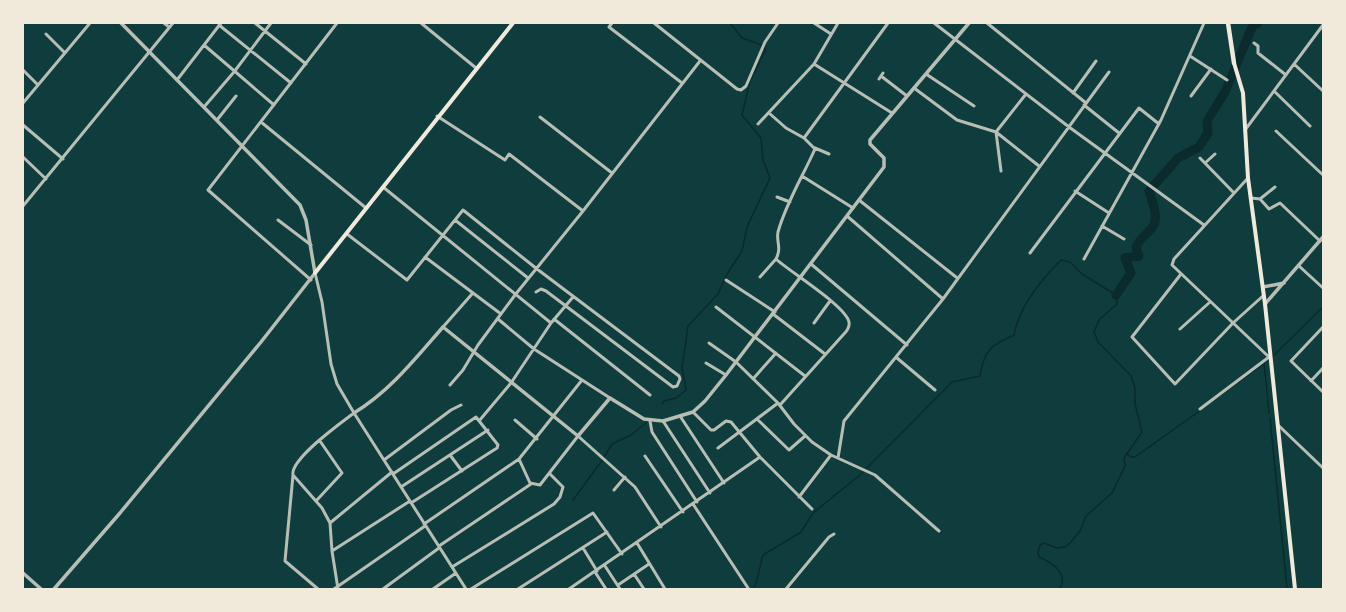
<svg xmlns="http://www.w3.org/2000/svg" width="1346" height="612" font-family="Jost,sans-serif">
<rect width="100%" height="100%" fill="#0f3d3e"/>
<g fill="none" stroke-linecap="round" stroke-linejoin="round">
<!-- stream -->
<path stroke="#0a2a2b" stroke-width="1.5" d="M1272,357L1323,307
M1264,363L1269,413
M1214,400L1267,361
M662,404L664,401L676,398L686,390L682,368L688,326L718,294L727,274L742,251L747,227L770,178L763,160L761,138L742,115L750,81L765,51V46L742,38L730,23
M1270,418L1287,589
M1126,453L1131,457H1135L1201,410
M573,500L603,459L612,444L631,435L646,423
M753,589C758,583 760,564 763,555L801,532L813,513L860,475L952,382L980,376C984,350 991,345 1014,335C1019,307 1041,280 1061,260L1070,262L1082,274L1116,295L1117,304L1100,319L1094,331L1098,342L1131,376L1135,388V404L1142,432L1124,458L1125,466L1112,493L1086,516L1080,531L1071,542L1065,547L1057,548L1044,543L1040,545L1038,553L1039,557C1053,563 1068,573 1060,589"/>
<!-- river -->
<path stroke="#0a2a2b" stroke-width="9" d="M1116,295L1131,273L1125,258L1139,256L1136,247C1140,238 1146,235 1152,228C1160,218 1152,202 1149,191L1178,158L1199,147L1208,133L1207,121L1225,92L1252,27L1258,23"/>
<!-- minor -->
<path stroke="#b8beb3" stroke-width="3" d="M164,23L169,27
M255,23L306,64
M421,23L476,68
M612,23L609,27L682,83
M654,23L737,89L741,90L746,86L765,42L778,23
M814,23L831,34
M934,23L1069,127L1204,225
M987,23L1086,103
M219,25L291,83
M46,34L65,53
M1254,43L1258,46V53L1286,75
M204,45L274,105
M1190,56L1227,80
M814,64L892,113
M1294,64L1323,91
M23,70L38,85
M926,74L974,106
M881,76L907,96
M879,79L883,73
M177,80L221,23
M914,88L957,120L996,132L1039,166
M1274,91L1310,126
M1073,93L1096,61
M1191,96L1211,69
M23,103L90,23
M1084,105L1119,133
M204,107L234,72L271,23
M769,113L786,128L804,138
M437,116L505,160L509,154L583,211
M540,117L612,173
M217,120L236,96
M261,122L366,208
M758,124L814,64L838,23
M23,125L63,159
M1245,130L1323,25
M1276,131L1323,175
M996,132L1026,94
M996,132L1001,171
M815,148L829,154
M23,157L46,179
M1200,158L1234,193
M1205,163L1215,154
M802,176L853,208
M1248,178L1174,259L1172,265L1270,358
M383,187L551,323
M1075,191L1109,213
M777,197L790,202
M1251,198L1260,199L1269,209L1280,203L1320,241
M1260,199L1275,187
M859,200L956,277
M23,206L173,23
M847,216L943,299
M278,220L311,245
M455,220L528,278
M1102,226L1124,239
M347,234L407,280L463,210L537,269L679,376L680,379L677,386L673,387L546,291L541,289L536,292
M1030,253L1139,108L1159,124
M425,257L501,314
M776,259C782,247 776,242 778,232C786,203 803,176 815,149L804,138L888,23
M1084,259L1161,120L1204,23
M811,264L907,345
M1299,266L1323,288
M315,273L322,302L331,364L337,384L354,413L466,589
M1181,274L1132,337L1175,384L1233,323L1264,295
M760,277L776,259C790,272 846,306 849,322C850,327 847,331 843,335L780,405
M311,280L208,190L337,23
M726,280L775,312
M716,307L805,376
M773,314L825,354
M498,319L534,349L610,398
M554,319L650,395
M814,323L830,301
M443,327L472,294
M1323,327L1291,361L1323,392
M1180,329L1210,302
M709,343L736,362L778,403L794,424L812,442L831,455L875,475L939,531
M897,358L935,390
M706,363L726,375
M753,379L776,353
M1311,381L1323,368
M450,385L463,370L478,345L515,295L583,211L700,61
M1200,409L1269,357
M693,412L711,430H714L726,421L731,422L760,457L812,509
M680,416L724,483
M757,419L789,450L805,436
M515,420L537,439
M479,421L511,383L551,323L573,297
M650,421L652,432L697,502
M663,421L710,493
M1278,425L1323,468
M718,448L778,403
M450,455L462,471
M645,456L683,512
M838,458L844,421L943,299L1109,72
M519,459L530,483L540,485L578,436L635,487L661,527
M384,460L451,410L461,405
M393,474L476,417L498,445L497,448L411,503
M293,475L285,561L318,589
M401,487L488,430
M614,490L625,477
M799,497L831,455
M316,501L342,473L320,441
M693,504L748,588
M330,523L392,472
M424,524L519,459L582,380
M637,543L665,589
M439,546L531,484
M583,548L597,571
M332,551L410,501
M605,566L620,589
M452,567L554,504L560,497L563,487L550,474
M595,572L606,589
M634,574L644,589
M618,585L649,564
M334,589L425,526
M338,589L332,551L330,523L322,508L293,475C290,459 341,423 354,413
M383,589L439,548
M433,589L456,573
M471,589L593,513L622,554
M518,589L607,532
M569,589L760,457
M786,589L829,537L834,534"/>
<!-- tertiary -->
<path stroke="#b8beb3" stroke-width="3.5" d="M1263,287L1284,283
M1265,304L1323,237
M354,413C390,391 415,359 443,327L578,436L610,398L644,419L663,421L693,412L705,401L726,375L884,167V158L870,144V140L969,23
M23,573L41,589
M54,589L120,513L261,342L315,273L306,220L300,205L121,23"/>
<!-- secondary -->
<path stroke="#f1e9da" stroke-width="4" d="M1234,63L1243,93L1248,178L1265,304L1295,589
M315,273L513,23"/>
<!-- primary -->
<path stroke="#f1e9da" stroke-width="4.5" d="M1228,23L1234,63"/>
</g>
<!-- border -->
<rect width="1346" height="612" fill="none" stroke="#f1e9da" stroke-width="48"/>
</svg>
